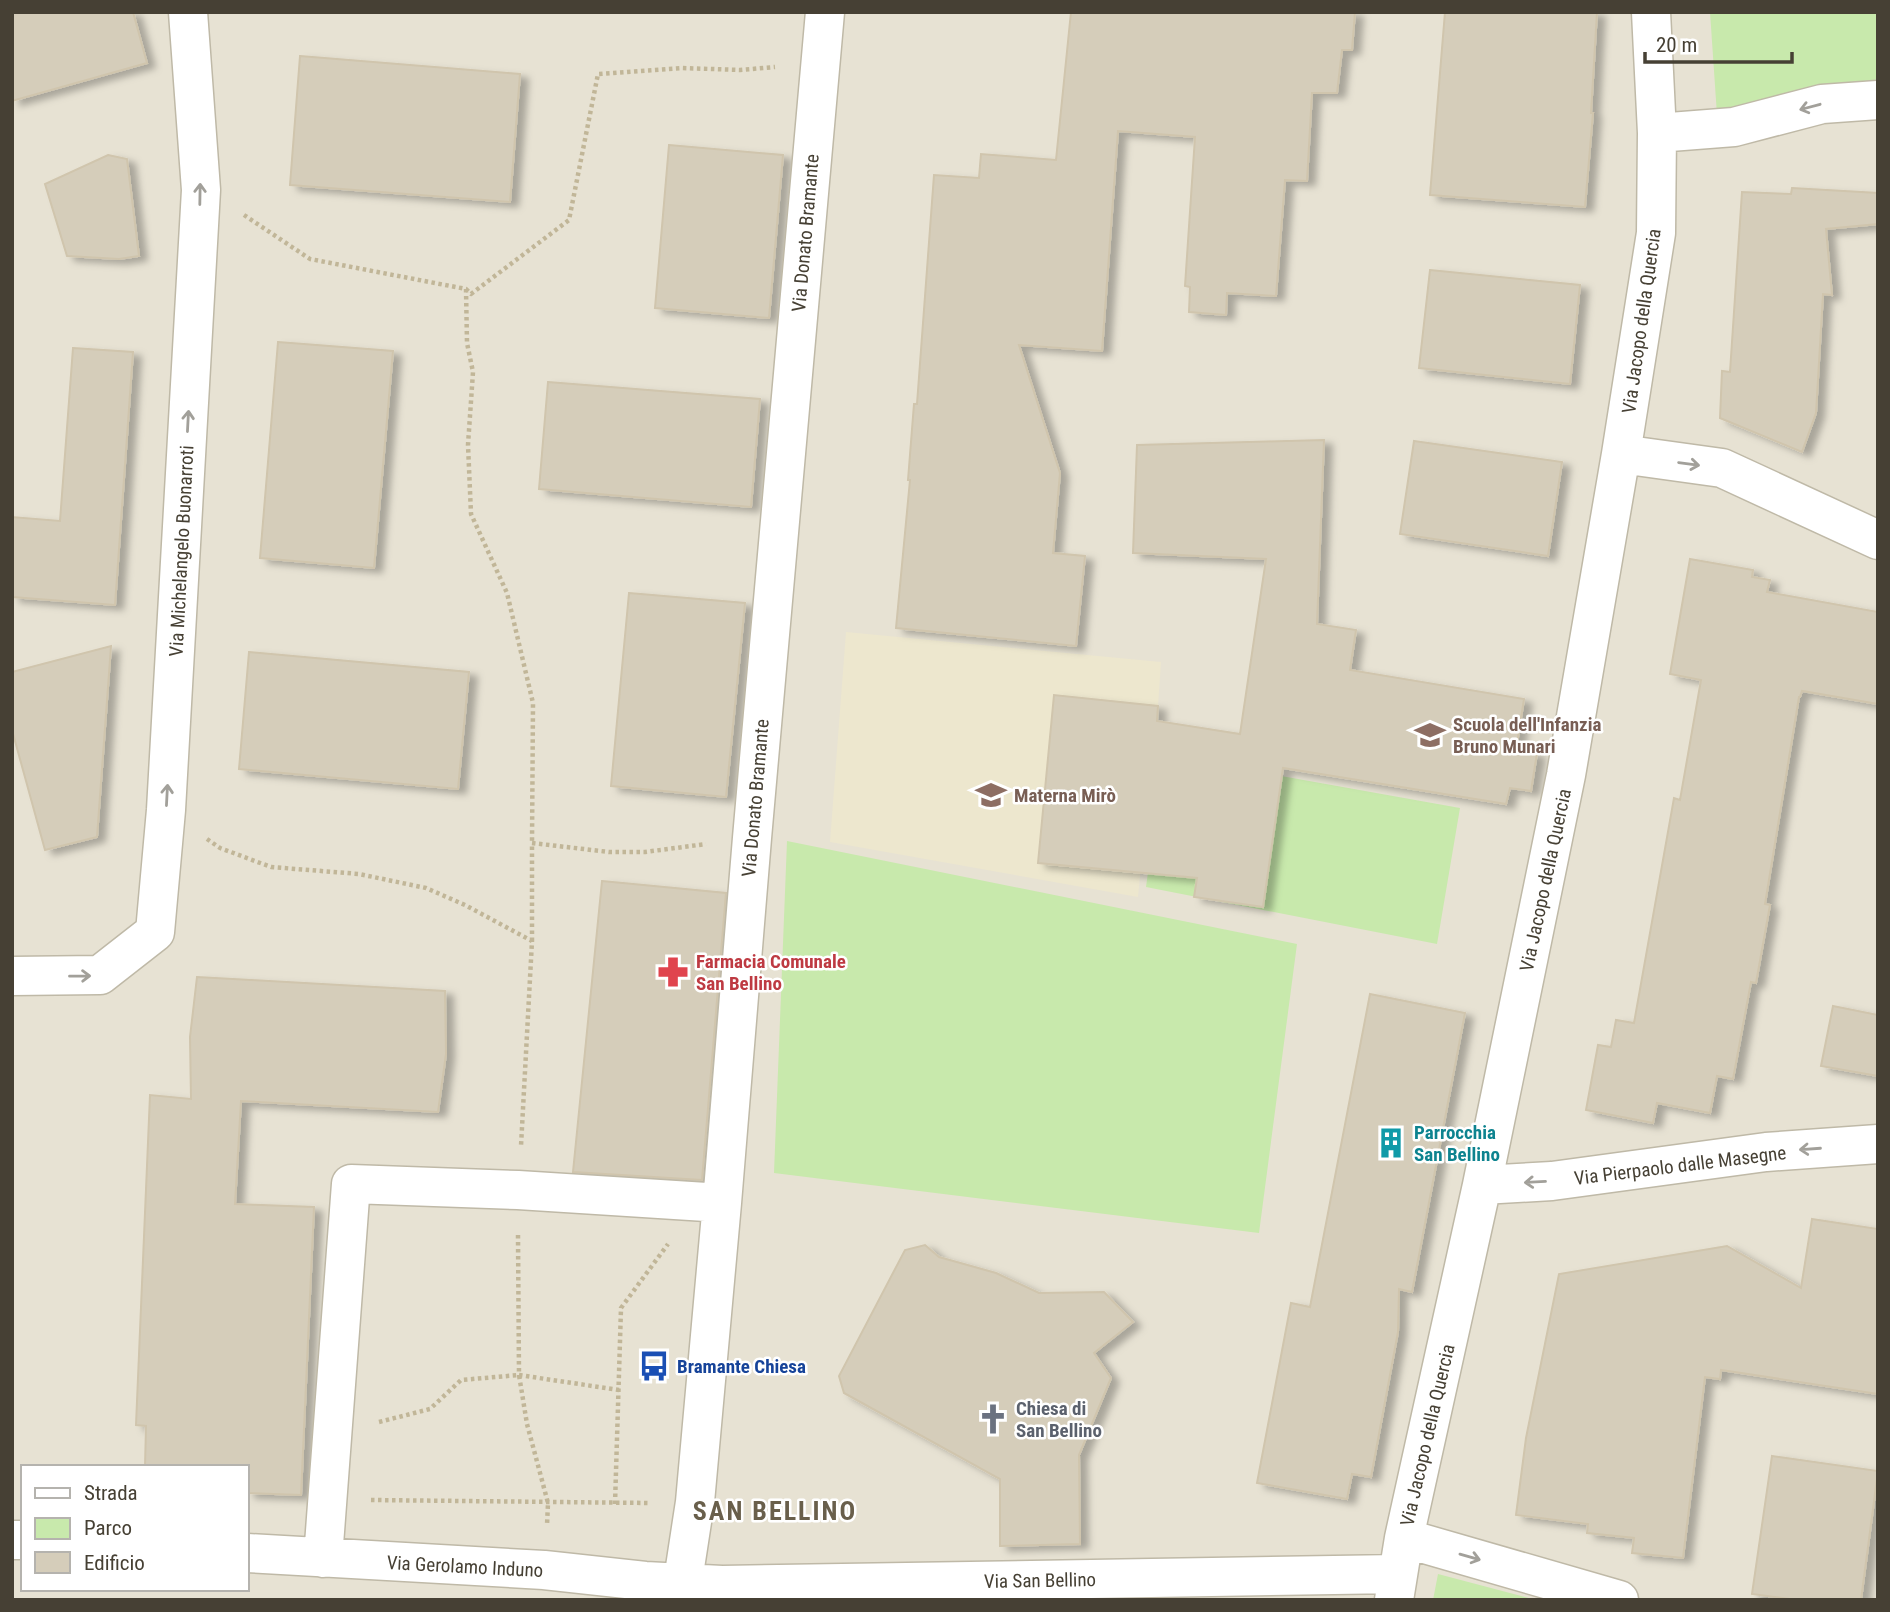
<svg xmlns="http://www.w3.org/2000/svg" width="1890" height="1612" font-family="'Roboto Condensed',sans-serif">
<defs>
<filter id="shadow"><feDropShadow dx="8" dy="4.5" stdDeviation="3.5" flood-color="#0004"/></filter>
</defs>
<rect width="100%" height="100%" fill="#f3f0e5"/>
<!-- residential -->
<path fill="#e7e2d3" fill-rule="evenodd" d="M12,12H1878V1600H12ZM23,1467H247V1589H23Z"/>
<!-- education -->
<path fill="#ede7ce" d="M846,632L1161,662L1157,721L1152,747L1138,897L830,842Z"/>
<!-- green -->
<path fill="#c8e9ac" d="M1710,12H1878V79L1717,115Z
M1164,755L1460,808L1437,944L1146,887Z
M787,841L1297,944L1259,1233L774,1173Z
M1438,1574L1536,1600H1433Z"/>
<!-- building -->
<path fill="#d5cdba" stroke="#d0c5ad" stroke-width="2" filter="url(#shadow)" d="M12,12H133L147,63L12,101Z
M1071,12H1355L1352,50H1342L1337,93H1312L1307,181L1285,180L1276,296L1227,293L1226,315L1189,312L1190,287L1185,286L1195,137L1118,131L1102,351L1019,345L1060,473L1053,553L1085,556L1076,646L896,628L910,480H908L914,404H917L934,175L979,178L981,154L1056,160Z
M1445,12H1597L1591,113H1593L1585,207L1430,195Z
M300,56L520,74L510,202L290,185Z
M669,145L783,155L769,318L655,308Z
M108,155L127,159L139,256L119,259L67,256L45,184Z
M1792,188L1878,193V224L1826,229L1832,295L1823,294L1816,413L1802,452L1720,418L1722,371L1730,372L1742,192L1791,194Z
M1430,270L1580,285L1570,384L1419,368Z
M278,342L393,351L374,568L260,558Z
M73,348L133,352L115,605L12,597V517L60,521Z
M548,382L760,399L751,507L539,489Z
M1324,440L1317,624L1356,630L1350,670L1524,699L1516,750L1537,753L1531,791L1510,788L1506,804L1283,768L1263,907L1194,897L1197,878L1038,863L1054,695L1158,706L1157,721L1240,734L1266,559L1133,553L1137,445Z
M1414,441L1562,462L1548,556L1400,534Z
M1690,559L1753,570L1752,577L1770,580L1767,592L1878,612V704L1802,691L1800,697H1799L1765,904L1770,905L1756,983L1751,982L1733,1079L1717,1076L1710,1113L1657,1103L1653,1123L1586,1110L1598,1045L1611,1047L1616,1020L1634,1023L1674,798L1680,800L1701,680L1670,674Z
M629,593L745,603L726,797L611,786Z
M111,646L97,837L45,850L12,730V672Z
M249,652L469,672L458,789L239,769Z
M602,881L726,893L702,1180L573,1172Z
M197,977L445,991L446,1054L438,1112L241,1101L235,1204L314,1207L301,1495L247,1493V1467H145L146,1426L136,1425L150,1095L191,1099L190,1037Z
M1370,994L1465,1013L1412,1292L1399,1289L1398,1332L1371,1477L1352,1474L1347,1499L1257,1483L1291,1303L1310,1307Z
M1833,1006L1878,1015V1076L1821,1066Z
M1812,1219L1878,1229V1394L1721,1370L1720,1379L1705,1377L1683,1558L1632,1553L1634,1538L1587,1533L1588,1524L1516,1515L1526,1438L1559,1274L1727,1246L1801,1288Z
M925,1245L939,1257L996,1273L1039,1293L1104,1292L1133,1322L1094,1353L1111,1378L1079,1455L1080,1544L1000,1546V1479L844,1393L839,1376L905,1250Z
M1772,1456L1878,1471L1861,1600H1797L1752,1594Z"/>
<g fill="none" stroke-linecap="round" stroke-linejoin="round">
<!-- street casing -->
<g stroke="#bfb9a7" stroke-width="41">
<path id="street" d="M1657,133L1734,127L1822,104L1878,100
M1621,454L1722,468L1878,540
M12,976L100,975L155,932L166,810L201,190L188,12
M1482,1185L1552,1181L1766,1152L1878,1144
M1404,1538L1619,1600
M12,1540H23
M247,1553L544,1570L645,1581L722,1585L1398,1574
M323,1558L351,1184L518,1190L722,1203
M680,1600L695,1502L722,1203L752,838L825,12
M1394,1600L1404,1538L1482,1185L1566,775L1621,454L1656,233L1657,133L1651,12"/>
</g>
<!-- path -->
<path stroke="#c1b698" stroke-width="4.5" stroke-dasharray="3.5 3.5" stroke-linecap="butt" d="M244,215L310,259L466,289L471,294L569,220L598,74L682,68L740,70L775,67
M466,289L467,343L473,372L468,445L471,514L507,593L533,703L532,843
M207,839L220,848L271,867L359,874L426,888L465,905L532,941L521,1146
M532,941V843L609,852H645L706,844
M518,1235L519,1375L619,1390
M379,1422L430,1409L461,1380L519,1375L527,1424L548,1503L547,1525
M371,1500L649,1503
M615,1504L621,1308L668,1244"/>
<!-- street -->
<use href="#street" stroke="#fff" stroke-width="38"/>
</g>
<!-- one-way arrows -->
<defs><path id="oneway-shaft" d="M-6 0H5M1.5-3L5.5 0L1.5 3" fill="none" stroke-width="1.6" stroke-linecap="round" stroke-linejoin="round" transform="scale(1.75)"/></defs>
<g stroke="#a2a09a">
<use href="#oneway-shaft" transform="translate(1810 107) rotate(165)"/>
<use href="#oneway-shaft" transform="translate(200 194) rotate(-89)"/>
<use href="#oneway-shaft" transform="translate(188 421) rotate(-87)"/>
<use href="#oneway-shaft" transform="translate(1689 464) rotate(8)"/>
<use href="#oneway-shaft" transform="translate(167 795) rotate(-87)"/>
<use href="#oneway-shaft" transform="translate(80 976) rotate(-1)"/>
<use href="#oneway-shaft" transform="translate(1810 1149) rotate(176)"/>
<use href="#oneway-shaft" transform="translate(1535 1182) rotate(177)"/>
<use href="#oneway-shaft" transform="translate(1470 1557) rotate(16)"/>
</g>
<!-- icons -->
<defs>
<g id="school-bare" transform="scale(2.415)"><path d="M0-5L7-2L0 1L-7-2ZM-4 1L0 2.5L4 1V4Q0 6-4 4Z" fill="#8d6e63" stroke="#fff" stroke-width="2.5" paint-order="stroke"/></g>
<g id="pharmacy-bare" transform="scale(2.415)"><path d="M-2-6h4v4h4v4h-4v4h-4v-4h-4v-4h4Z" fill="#e0444e" stroke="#fff" stroke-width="2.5" paint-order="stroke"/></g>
<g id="building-bare" transform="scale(2.415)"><path d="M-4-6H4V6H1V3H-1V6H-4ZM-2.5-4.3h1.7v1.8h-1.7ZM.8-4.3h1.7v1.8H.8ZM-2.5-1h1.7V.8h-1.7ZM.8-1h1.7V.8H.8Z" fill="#0f9aa8" stroke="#fff" stroke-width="2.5" paint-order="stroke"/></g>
<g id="bus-bare" transform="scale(2.415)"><path d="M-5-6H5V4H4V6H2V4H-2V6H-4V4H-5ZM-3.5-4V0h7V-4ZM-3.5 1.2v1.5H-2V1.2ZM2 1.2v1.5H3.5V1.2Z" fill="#1a4fb4" stroke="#fff" stroke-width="2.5" paint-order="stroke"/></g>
<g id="church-bare" transform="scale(2.415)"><path d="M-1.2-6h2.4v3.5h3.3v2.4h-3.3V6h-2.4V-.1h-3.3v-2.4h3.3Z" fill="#6b7280" stroke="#fff" stroke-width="2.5" paint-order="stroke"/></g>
</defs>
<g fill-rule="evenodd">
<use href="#school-bare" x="1430" y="735"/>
<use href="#school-bare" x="991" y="795"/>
<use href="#pharmacy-bare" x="673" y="972"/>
<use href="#building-bare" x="1391" y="1143"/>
<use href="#bus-bare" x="654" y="1366"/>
<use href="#church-bare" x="993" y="1419"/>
</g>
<g text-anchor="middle" stroke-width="5" stroke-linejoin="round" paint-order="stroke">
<!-- street labels -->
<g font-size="19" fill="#464034" stroke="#fff">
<text transform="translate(805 233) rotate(-85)" y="7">Via Donato Bramante</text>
<text transform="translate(1641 321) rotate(-82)" y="7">Via Jacopo della Quercia</text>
<text transform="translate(181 551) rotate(-87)" y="7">Via Michelangelo Buonarroti</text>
<text transform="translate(755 798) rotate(-85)" y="7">Via Donato Bramante</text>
<text transform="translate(1545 880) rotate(-78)" y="7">Via Jacopo della Quercia</text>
<text transform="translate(1680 1165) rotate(-7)" y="7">Via Pierpaolo dalle Masegne</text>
<text transform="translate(1427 1435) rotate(-77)" y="7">Via Jacopo della Quercia</text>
<text transform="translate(465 1566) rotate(3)" y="7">Via Gerolamo Induno</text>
<text transform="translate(1040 1580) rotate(-1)" y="7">Via San Bellino</text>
</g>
<!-- education labels -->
<g font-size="19" font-weight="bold" fill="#785e54" stroke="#fff" text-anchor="start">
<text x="1453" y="731">Scuola dell'Infanzia<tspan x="1453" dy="22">Bruno Munari</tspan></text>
<text x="1014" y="802">Materna Mirò</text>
</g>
<!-- health labels -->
<g font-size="19" font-weight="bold" fill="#be3a42" stroke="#fff" text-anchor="start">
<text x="696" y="968">Farmacia Comunale<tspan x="696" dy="22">San Bellino</tspan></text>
</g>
<!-- culture labels -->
<g font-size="19" font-weight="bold" fill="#0d838f" stroke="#fff" text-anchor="start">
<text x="1414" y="1139">Parrocchia<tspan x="1414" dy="22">San Bellino</tspan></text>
</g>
<!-- transit labels -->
<g font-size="19" font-weight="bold" fill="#164399" stroke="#fff" text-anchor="start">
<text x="677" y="1373">Bramante Chiesa</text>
</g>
<!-- worship labels -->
<g font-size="19" font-weight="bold" fill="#5b616d" stroke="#fff" text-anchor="start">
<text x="1016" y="1415">Chiesa di<tspan x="1016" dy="22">San Bellino</tspan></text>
</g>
<!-- district labels -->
<g font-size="26" font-weight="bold" letter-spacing="2" fill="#695f4b" stroke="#fff">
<text x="775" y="1520">SAN BELLINO</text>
</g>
</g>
<!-- border -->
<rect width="1890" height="1612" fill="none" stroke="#464034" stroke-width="28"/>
<!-- legend -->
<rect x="21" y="1465" width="228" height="126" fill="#ffffff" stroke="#b5b3ae" stroke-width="2"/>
<rect x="35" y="1488" width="35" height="10" fill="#ffffff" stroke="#b5b3ae" stroke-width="2"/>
<text x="84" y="1500" font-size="21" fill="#464034">Strada</text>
<rect x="35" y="1518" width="35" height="21" fill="#c8e9ac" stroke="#b5b3ae" stroke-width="2"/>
<text x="84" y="1535" font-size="21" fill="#464034">Parco</text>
<rect x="35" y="1552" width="35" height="21" fill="#d5cdba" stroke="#b5b3ae" stroke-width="2"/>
<text x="84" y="1570" font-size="21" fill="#464034">Edificio</text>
<!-- scale -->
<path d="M1645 52v10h147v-10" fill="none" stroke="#464034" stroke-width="3.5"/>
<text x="1656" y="52" font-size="21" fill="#464034" stroke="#ffffff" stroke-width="5" paint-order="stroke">20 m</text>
</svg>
